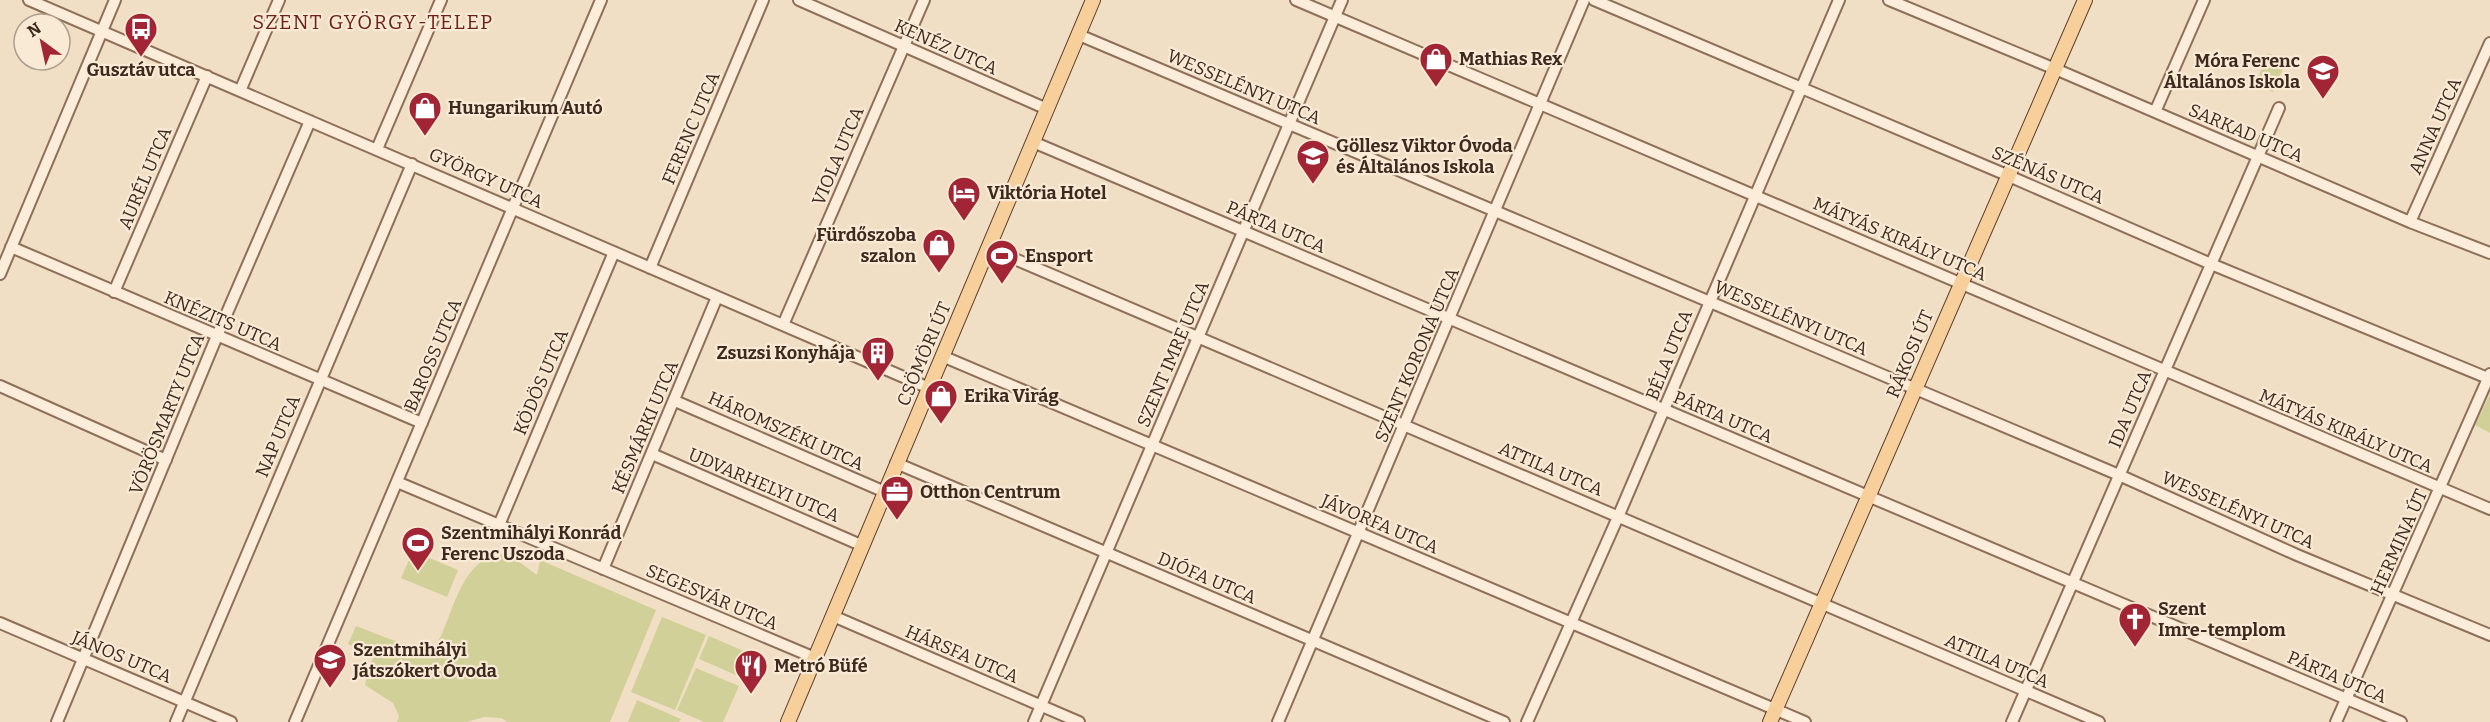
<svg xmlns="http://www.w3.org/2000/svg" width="2490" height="722" font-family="Bitter,serif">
<rect width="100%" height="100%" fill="#f1dfc5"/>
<!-- green -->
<path fill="#d1d098" d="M2268,53L2286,61L2273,92L2255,85Z
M2490,394V433L2475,425Z
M413,551L458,570L447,597L401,578Z
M502,554L511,556L537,575L540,560L656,610L610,722H508L501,718L484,717L467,722H397L399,716L393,703L365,685L369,667L374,656L348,644L356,626L429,654C433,647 439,641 442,634C455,605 464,558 502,554Z
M662,617L706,635L675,710L631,692Z
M709,636L753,655L743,678L699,659Z
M696,668L739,686L723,722H704L677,710Z
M637,700L681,719L679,722H628Z"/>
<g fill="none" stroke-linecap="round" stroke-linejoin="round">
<!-- minor casing -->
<g stroke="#8e6f59" stroke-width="14">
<path id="minor" d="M29,0L929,388
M799,0L1047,109
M1296,0L2490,509
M1594,0L2002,173L2211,264L2490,379
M1889,0L2060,71L2410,222L2490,253
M1079,35L2119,475L2297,555L2490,635
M240,91L279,0
M2155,112L2204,0
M1033,142L2401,722
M377,149L441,0
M2410,222L2490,43
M11,247L422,423
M989,248L2099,722
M650,268L763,0
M0,274L115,0
M114,292L207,76
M783,325L924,0
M942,356L1805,722
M0,386L166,460
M675,401L885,492
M652,454L863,546
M896,463L1504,722
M397,482L815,658
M499,525L614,252
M603,569L717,297
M833,616L1079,722
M0,623L231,722
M57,722L217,336L310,121
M176,722L412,164
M295,722L601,0
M1034,722L1342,0
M1278,722L1584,0
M1527,722L1618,517L1839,0
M2012,722L2279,108
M2336,722L2490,374"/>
</g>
<!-- major casing -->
<g stroke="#5c3d2e" stroke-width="16">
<path id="major" d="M788,722L1093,0
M1770,722L2085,0"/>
</g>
<!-- minor -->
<use href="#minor" stroke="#fbedd9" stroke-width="10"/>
<!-- major -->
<use href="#major" stroke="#f6cf9b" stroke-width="14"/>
</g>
<!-- icons -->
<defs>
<g id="bus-pin" transform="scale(1.725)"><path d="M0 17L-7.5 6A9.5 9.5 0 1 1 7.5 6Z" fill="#a22535" stroke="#f8ead5"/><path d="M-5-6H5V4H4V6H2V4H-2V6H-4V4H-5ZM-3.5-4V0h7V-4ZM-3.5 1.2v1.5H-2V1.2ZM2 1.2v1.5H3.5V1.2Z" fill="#fff"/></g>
<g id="shop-pin" transform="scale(1.725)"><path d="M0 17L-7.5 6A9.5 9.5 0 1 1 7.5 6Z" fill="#a22535" stroke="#f8ead5"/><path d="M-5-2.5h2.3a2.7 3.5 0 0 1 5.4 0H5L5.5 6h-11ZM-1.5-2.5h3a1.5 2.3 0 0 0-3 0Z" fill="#fff"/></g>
<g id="school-pin" transform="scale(1.725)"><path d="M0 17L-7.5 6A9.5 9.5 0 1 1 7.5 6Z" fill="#a22535" stroke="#f8ead5"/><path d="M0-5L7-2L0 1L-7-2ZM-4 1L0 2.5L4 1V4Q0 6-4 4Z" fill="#fff"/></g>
<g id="hotel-pin" transform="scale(1.725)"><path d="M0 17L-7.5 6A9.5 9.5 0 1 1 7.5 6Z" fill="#a22535" stroke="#f8ead5"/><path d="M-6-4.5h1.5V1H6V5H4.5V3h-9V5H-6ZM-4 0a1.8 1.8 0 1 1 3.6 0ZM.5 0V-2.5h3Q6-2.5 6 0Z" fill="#fff"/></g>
<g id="stadium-pin" transform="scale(1.725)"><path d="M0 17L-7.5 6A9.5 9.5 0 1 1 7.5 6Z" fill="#a22535" stroke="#f8ead5"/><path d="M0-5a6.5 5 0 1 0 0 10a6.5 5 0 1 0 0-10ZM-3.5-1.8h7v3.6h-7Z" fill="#fff"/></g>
<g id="building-pin" transform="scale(1.725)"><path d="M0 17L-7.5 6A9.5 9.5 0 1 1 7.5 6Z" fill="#a22535" stroke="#f8ead5"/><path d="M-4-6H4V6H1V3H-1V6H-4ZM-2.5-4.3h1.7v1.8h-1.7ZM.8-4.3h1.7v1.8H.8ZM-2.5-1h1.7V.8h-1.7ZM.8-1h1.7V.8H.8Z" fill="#fff"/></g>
<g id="office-pin" transform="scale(1.725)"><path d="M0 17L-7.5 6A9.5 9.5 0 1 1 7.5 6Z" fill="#a22535" stroke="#f8ead5"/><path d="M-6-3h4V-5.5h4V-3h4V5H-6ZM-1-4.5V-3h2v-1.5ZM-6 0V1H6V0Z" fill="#fff"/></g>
<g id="church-pin" transform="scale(1.725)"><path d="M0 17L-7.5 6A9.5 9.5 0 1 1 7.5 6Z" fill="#a22535" stroke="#f8ead5"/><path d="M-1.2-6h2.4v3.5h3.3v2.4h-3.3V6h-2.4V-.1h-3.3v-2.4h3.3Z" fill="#fff"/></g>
<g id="restaurant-pin" transform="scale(1.725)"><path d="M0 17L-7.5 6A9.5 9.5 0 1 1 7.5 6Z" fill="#a22535" stroke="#f8ead5"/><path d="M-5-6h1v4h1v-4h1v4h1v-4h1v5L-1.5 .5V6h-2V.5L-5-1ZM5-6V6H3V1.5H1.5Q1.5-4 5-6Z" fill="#fff"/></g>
</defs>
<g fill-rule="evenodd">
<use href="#bus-pin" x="141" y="29"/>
<use href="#shop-pin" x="1436" y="59"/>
<use href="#school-pin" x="2323" y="71"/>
<use href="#shop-pin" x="425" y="108"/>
<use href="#school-pin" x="1313" y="156"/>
<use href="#hotel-pin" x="964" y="193"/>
<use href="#shop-pin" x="939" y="245"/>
<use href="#stadium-pin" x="1002" y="256"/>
<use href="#building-pin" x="878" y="353"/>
<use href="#shop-pin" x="941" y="396"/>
<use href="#office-pin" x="897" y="492"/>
<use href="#stadium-pin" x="418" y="543"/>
<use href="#church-pin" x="2135" y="619"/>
<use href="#school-pin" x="330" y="660"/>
<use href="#restaurant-pin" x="751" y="666"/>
</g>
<g text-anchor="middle" stroke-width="4.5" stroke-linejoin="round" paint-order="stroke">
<!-- street labels -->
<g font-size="18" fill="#3d291e" stroke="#f8ead5">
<text transform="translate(946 47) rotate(24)" y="6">KENÉZ UTCA</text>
<text transform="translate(1244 87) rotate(23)" y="6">WESSELÉNYI UTCA</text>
<text transform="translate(2435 126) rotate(-66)" y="6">ANNA UTCA</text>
<text transform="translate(691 128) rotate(-67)" y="6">FERENC UTCA</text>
<text transform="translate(2246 133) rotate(23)" y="6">SARKAD UTCA</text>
<text transform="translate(838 156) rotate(-67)" y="6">VIOLA UTCA</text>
<text transform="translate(2048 175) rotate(23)" y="6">SZÉNÁS UTCA</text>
<text transform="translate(145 178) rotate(-67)" y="6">AURÉL UTCA</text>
<text transform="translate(486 178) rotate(24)" y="6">GYÖRGY UTCA</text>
<text transform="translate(1276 227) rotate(23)" y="6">PÁRTA UTCA</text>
<text transform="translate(1900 239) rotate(23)" y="6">MÁTYÁS KIRÁLY UTCA</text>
<text transform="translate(1791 318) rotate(23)" y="6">WESSELÉNYI UTCA</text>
<text transform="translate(223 321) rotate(23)" y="6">KNÉZITS UTCA</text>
<text transform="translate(924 354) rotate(-67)" y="6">CSÖMÖRI ÚT</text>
<text transform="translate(1173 354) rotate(-67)" y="6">SZENT IMRE UTCA</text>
<text transform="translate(1910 354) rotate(-67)" y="6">RÁKOSI ÚT</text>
<text transform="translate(433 355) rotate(-67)" y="6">BAROSS UTCA</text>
<text transform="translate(1417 355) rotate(-67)" y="6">SZENT KORONA UTCA</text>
<text transform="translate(1669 355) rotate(-68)" y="6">BÉLA UTCA</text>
<text transform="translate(541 382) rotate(-67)" y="6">KÖDÖS UTCA</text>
<text transform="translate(2130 409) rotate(-67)" y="6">IDA UTCA</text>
<text transform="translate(167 414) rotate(-68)" y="6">VÖRÖSMARTY UTCA</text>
<text transform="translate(1723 417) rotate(23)" y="6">PÁRTA UTCA</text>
<text transform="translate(645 427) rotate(-67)" y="6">KÉSMÁRKI UTCA</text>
<text transform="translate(786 431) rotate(24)" y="6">HÁROMSZÉKI UTCA</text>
<text transform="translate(2346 431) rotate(23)" y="6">MÁTYÁS KIRÁLY UTCA</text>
<text transform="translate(278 436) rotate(-67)" y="6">NAP UTCA</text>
<text transform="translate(1551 469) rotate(23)" y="6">ATTILA UTCA</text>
<text transform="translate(764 485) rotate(23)" y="6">UDVARHELYI UTCA</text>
<text transform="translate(2238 510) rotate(24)" y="6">WESSELÉNYI UTCA</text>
<text transform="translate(1380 524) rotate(23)" y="6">JÁVORFA UTCA</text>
<text transform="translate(2399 542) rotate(-66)" y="6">HERMINA ÚT</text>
<text transform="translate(1207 578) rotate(23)" y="6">DIÓFA UTCA</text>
<text transform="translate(712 597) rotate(23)" y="6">SEGESVÁR UTCA</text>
<text transform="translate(962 654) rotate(23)" y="6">HÁRSFA UTCA</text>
<text transform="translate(122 657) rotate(23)" y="6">JÁNOS UTCA</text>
<text transform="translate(1997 661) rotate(23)" y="6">ATTILA UTCA</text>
<text transform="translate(2337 677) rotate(23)" y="6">PÁRTA UTCA</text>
</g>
<!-- poi labels -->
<g font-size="18" font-weight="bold" fill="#3d291e" stroke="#f8ead5" text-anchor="start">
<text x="1459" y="65">Mathias Rex</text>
<text x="2300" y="67" text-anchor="end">Móra Ferenc<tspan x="2300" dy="21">Általános Iskola</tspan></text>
<text x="141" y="76" text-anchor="middle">Gusztáv utca</text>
<text x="448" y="114">Hungarikum Autó</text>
<text x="1336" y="152">Göllesz Viktor Óvoda<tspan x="1336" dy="21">és Általános Iskola</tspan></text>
<text x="987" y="199">Viktória Hotel</text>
<text x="916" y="241" text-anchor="end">Fürdőszoba<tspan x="916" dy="21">szalon</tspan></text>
<text x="1025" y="262">Ensport</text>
<text x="855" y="359" text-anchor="end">Zsuzsi Konyhája</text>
<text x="964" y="402">Erika Virág</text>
<text x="920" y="498">Otthon Centrum</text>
<text x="441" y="539">Szentmihályi Konrád<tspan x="441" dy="21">Ferenc Uszoda</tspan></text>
<text x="2158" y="615">Szent<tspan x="2158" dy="21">Imre-templom</tspan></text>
<text x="353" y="656">Szentmihályi<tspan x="353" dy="21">Játszókert Óvoda</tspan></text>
<text x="774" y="672">Metró Büfé</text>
</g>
<!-- neighbourhood labels -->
<g font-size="20" letter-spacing="1.5" fill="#6d211a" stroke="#f8ead5">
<text x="373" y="29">SZENT GYÖRGY-TELEP</text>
</g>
</g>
<!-- north arrow -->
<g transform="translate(42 42) rotate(327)"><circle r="28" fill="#f8ead5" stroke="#ad9d8c" stroke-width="1.5"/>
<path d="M0-4.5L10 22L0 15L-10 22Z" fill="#a22535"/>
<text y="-9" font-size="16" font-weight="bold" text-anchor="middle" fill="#3d291e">N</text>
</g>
</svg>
